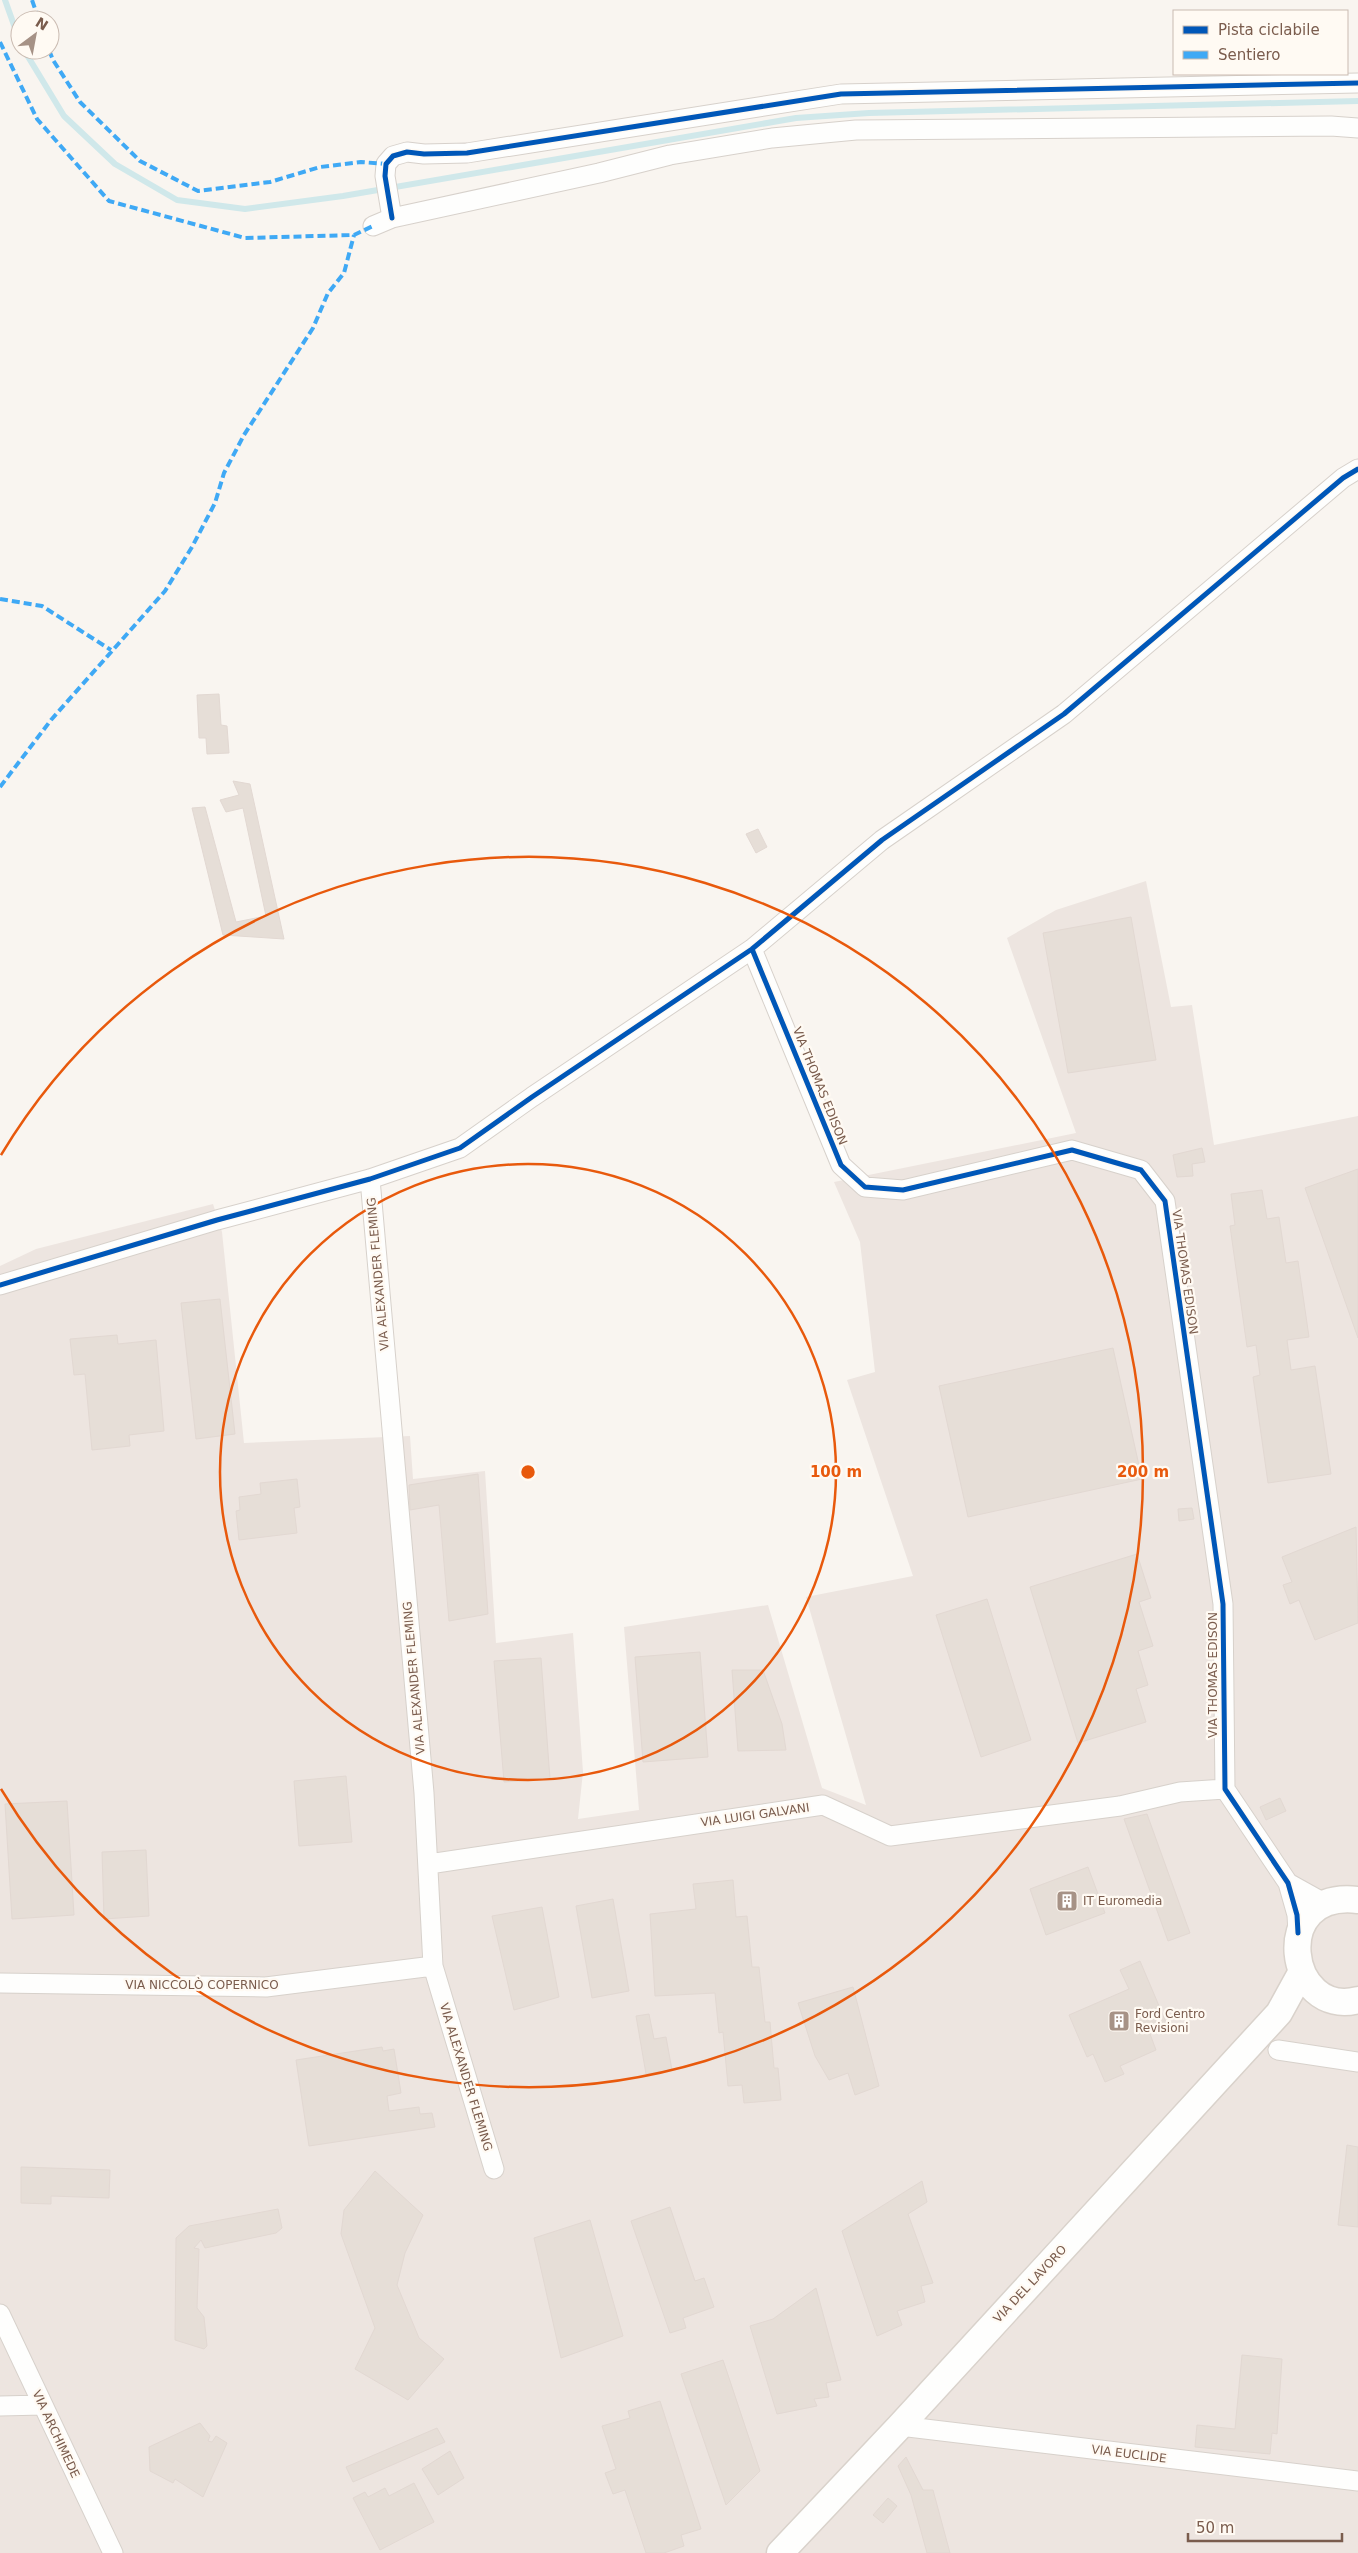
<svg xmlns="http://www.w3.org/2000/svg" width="1358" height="2553" font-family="'DejaVu Sans',sans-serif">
<rect width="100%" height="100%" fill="#f9f5f0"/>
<!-- industrial -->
<path fill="#ede5e0" d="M1146,881L1171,1007L1192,1005L1214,1145L1358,1116V2553H0V1266L36,1249L213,1204L222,1232L244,1443L410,1436L413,1479L485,1471L496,1643L573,1633L583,1772L578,1819L639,1810L624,1627L768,1605L822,1788L866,1805L806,1597L913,1576L847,1380L875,1372L860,1242L834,1182L1076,1133L1007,938L1056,910Z"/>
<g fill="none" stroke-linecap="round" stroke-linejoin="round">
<!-- stream -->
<path stroke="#d0e8ea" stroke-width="6" d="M5,0L20,42
M24,50L64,116L115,164L177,200L245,209L343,196L796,118L869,113L1358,101"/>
</g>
<!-- building -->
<path fill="#e6ded7" stroke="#e2d8d2" d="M219,694L221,725L227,726L229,753L207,754L206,738H199L197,695Z
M233,781L250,784L284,939L223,935L192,808L205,807L236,922L266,916L243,808L226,812L220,800L239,795Z
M758,829L767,847L756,853L746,834Z
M1131,917L1156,1060L1068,1073L1043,933Z
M1202,1148L1205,1162L1192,1164L1193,1176L1177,1177L1173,1155Z
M1358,1169V1338L1305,1188Z
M1262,1190L1267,1219L1279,1217L1286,1263L1298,1261L1309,1337L1287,1340L1291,1370L1315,1366L1331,1474L1268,1483L1253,1377L1260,1375L1256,1345L1247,1347L1230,1226L1235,1225L1231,1194Z
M220,1299L235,1434L196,1439L181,1303Z
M117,1335L118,1344L156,1340L164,1431L129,1435L130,1446L92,1450L85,1374L74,1375L70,1339Z
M1113,1348L1142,1479L968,1517L939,1386Z
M478,1474L488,1614L449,1621L439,1505L410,1510L409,1485Z
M297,1479L300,1507L294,1508L297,1533L239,1540L236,1511L240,1510L239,1497L261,1494L260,1483Z
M1192,1508L1194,1519L1179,1521L1178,1509Z
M1356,1527L1358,1623L1315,1640L1299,1600L1290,1604L1283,1585L1292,1582L1282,1557Z
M1137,1554L1151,1598L1139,1602L1153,1646L1138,1651L1148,1685L1136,1689L1146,1722L1078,1743L1030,1587Z
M987,1599L1031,1740L981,1757L936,1615Z
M700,1652L708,1757L643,1762L635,1657Z
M541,1658L550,1779L504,1782L494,1661Z
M732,1670H763L782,1724L786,1750L738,1751Z
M346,1776L352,1842L299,1846L294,1781Z
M1280,1798L1286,1811L1266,1820L1260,1807Z
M67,1801L74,1915L12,1919L5,1804Z
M1147,1814L1190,1933L1168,1941L1124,1819Z
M146,1850L149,1916L104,1919L102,1852Z
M1088,1867L1105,1913L1046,1935L1030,1889Z
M733,1880L736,1917L747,1916L752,1967H759L765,2022H770L774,2068H778L781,2100L744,2103L742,2085L728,2086L723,2032L719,2033L715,1993L655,1996L650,1914L696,1909L693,1884Z
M613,1899L629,1991L592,1998L576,1906Z
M542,1907L559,1997L514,2010L492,1916Z
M1140,1961L1168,2027L1150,2034L1156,2050L1120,2066L1124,2074L1105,2082L1093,2054L1087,2057L1069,2015L1129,1989L1120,1970Z
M853,1987L879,2086L855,2095L848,2073L829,2080L815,2056L798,2003Z
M649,2014L654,2039L666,2037L672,2070L646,2074L636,2016Z
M382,2047L383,2051L394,2049L401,2093L387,2096L389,2111L419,2107L420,2114L432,2113L435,2127L309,2146L296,2060Z
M1347,2145L1358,2147V2227L1338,2225Z
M21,2167L110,2170L109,2198L51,2196V2204L21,2203Z
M375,2171L423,2215L405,2253L397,2285L419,2338L444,2359L408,2400L355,2369L375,2328L341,2234L344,2210Z
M922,2181L927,2202L908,2214L933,2283L921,2286L925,2302L897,2311L902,2325L877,2336L842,2231Z
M670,2207L695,2281L704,2278L714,2307L683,2318L686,2328L670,2333L631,2221Z
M278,2209L282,2228L276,2233L205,2248L201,2240L194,2248L199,2249L197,2308L204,2317L207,2346L204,2349L175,2340L176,2238L189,2226Z
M590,2220L623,2336L561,2358L534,2238Z
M816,2288L841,2380L826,2383L829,2397L814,2399L817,2406L777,2414L750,2326L773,2319Z
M1242,2355L1282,2359L1277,2434L1272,2433L1270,2454L1195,2447L1197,2425L1235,2429Z
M723,2360L760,2471L726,2505L681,2374Z
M660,2401L701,2529L681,2535L684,2546L664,2553H646L625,2490L613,2494L605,2473L616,2469L602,2426L630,2418L628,2411Z
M200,2423L210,2436L208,2441L212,2442L216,2436L227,2443L203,2497L175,2479L173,2483L150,2471L149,2447Z
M437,2428L445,2442L353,2482L346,2467Z
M450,2451L464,2478L438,2495L422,2469Z
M906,2457L923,2490H933L950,2553H927L911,2495L898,2466Z
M414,2483L434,2522L380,2550L353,2498L365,2492L368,2497L385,2488L389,2496Z
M888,2498L897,2506L883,2523L873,2515Z"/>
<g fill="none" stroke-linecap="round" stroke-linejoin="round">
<!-- street casing -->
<g stroke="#d7d1cb" stroke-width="21">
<path id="street" d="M392,218L385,176L386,164L393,156L407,152L424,154L467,153L841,94L1358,83
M373,226L392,218L599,173L670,155L772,138L856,130L1331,126L1358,128
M752,949L841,1165L865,1187L903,1190L1072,1150L1141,1170L1165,1201L1223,1604L1225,1789L1288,1883L1297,1915L1298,1933
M370,1179L424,1793L433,1966L494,2169
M0,1285L217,1220L370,1179L460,1148L532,1097L752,949L882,840L1064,714L1343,478L1358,469
M429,1864L823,1805L890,1836L1120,1806L1180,1792L1225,1789
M1288,1883L1324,1903
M0,1983L266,1987L433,1966
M1278,2050L1358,2062
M0,2314L113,2553
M0,2406L43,2405
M900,2426L1358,2481"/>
</g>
<!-- secondary casing -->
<g stroke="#d9d2cb" stroke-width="29">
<path id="secondary" d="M1358,1900C1268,1889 1287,2019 1358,2000
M780,2553L900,2426L1279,2013L1301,1973"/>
</g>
<!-- street -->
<use href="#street" stroke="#fefefd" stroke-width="19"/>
<!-- secondary -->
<use href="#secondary" stroke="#fefefd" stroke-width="26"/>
<!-- quiet -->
<path stroke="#3fa9f5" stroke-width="4" stroke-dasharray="8 4" stroke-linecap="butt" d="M32,0L39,20
M0,42L37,119L109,201L245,238L354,235L373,226
M49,50L53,60L80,102L140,161L198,191L270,182L320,167L361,162L386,164
M0,599L42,606L111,650
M0,787L51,720L165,591L192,547L215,503L224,473L244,435L313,328L328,293L344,273L354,235"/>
<!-- cycleway casing -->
<g stroke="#fffaf3" stroke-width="8">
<path id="cycleway" d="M392,218L385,176L386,164L393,156L407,152L424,154L467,153L841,94L1358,83
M752,949L841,1165L865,1187L903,1190L1072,1150L1141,1170L1165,1201L1223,1604L1225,1789L1288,1883L1297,1915L1298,1933
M0,1285L217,1220L370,1179L460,1148L532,1097L752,949L882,840L1064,714L1343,478L1358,469"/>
</g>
<!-- cycleway -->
<use href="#cycleway" stroke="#0057b8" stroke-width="5"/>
</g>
<!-- distance rings -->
<g fill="none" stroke="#e8590c" stroke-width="2.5">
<circle cx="528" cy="1472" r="308"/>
<path d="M1 1155A615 615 0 1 1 1 1789"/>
</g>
<!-- icons -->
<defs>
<g id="building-square" transform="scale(1.125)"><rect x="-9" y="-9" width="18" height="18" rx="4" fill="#a69286" stroke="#fffaf3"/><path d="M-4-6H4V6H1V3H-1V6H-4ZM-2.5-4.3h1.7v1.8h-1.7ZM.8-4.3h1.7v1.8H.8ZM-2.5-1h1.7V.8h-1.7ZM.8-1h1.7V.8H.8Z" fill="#fff"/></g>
</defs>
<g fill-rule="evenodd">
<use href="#building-square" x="1067" y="1901"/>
<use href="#building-square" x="1119" y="2021"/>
</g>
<g text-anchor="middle" stroke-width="4.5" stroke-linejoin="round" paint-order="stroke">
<!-- street labels -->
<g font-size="12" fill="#7a5c4d" stroke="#fffaf3">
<text transform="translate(820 1086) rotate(68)" y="4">VIA THOMAS EDISON</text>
<text transform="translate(1185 1272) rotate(82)" y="4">VIA THOMAS EDISON</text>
<text transform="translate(378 1274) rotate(-95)" y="4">VIA ALEXANDER FLEMING</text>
<text transform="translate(1213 1675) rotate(-90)" y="4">VIA THOMAS EDISON</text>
<text transform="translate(414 1678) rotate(-95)" y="4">VIA ALEXANDER FLEMING</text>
<text transform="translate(755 1815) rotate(-8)" y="4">VIA LUIGI GALVANI</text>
<text x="202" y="1989">VIA NICCOLÒ COPERNICO</text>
<text transform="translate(466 2077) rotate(73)" y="4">VIA ALEXANDER FLEMING</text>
<text transform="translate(1030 2284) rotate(-47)" y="4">VIA DEL LAVORO</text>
<text transform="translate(56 2434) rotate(65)" y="4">VIA ARCHIMEDE</text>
<text transform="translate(1129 2454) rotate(7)" y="4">VIA EUCLIDE</text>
</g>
<!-- poi labels -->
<g font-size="12" fill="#7a5c4d" stroke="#fffaf3" text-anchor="start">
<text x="1083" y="1905">IT Euromedia</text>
<text x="1135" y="2018">Ford Centro<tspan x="1135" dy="14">Revisioni</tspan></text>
</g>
</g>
<circle cx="528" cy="1472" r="8" fill="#e8590c" stroke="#fffaf3" stroke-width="2.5"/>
<g font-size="15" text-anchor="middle" font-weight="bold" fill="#e8590c" stroke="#fffaf3" stroke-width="4.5" stroke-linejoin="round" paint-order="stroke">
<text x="836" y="1477">100 m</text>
<text x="1143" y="1477">200 m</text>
</g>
<!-- legend -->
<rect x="1173" y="10" width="175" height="65" fill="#fffaf3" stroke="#cabbb1"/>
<rect x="1183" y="26" width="25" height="8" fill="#0057b8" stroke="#cabbb1"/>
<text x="1218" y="35" font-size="15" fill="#7a5c4d">Pista ciclabile</text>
<rect x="1183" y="51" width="25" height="8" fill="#3fa9f5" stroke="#cabbb1"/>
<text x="1218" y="60" font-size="15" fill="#7a5c4d">Sentiero</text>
<!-- north arrow -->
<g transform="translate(35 35) rotate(32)"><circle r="24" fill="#fffaf3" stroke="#cabbb1"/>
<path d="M0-4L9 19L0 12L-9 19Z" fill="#a69286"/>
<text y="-8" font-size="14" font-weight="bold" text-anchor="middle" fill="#7a5c4d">N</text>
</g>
<!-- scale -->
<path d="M1188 2533v8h154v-8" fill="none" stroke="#7a5c4d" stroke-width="2.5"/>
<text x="1196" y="2533" font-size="15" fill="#7a5c4d" stroke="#fffaf3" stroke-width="4" paint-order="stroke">50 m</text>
</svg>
